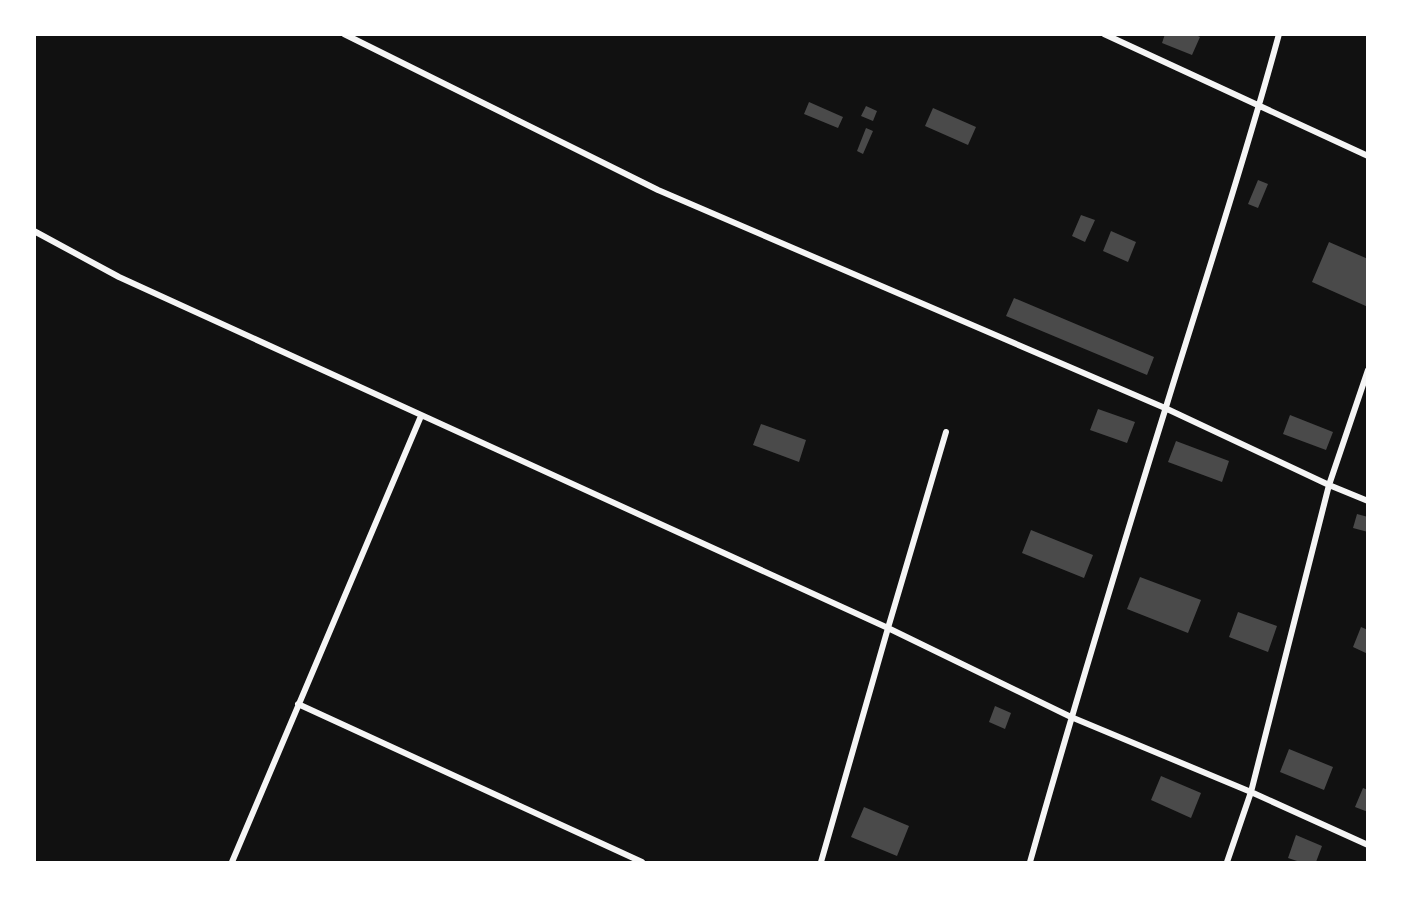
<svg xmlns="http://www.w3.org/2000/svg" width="1402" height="897" font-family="Signika,sans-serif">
<rect width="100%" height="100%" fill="#111"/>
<!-- building -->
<path fill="#4a4a4a" d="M1165,34H1194L1200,37L1192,55L1162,43Z
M809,102L843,117L838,128L804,114Z
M866,106L877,111L873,121L861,116Z
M933,108L976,127L968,145L925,126Z
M866,128L873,131L863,154L857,151Z
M1258,180L1268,184L1258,208L1248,204Z
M1081,215L1095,220L1085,242L1072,236Z
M1111,231L1136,242L1128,262L1103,251Z
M1329,242L1368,259V307L1312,282Z
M1014,298L1154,357L1147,375L1006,316Z
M1098,409L1135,422L1127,443L1090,430Z
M1290,415L1333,432L1326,450L1283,434Z
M761,424L806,440L799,462L753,445Z
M1176,441L1229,461L1222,482L1168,462Z
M1357,514L1368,517V532L1353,528Z
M1031,530L1093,555L1084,578L1022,553Z
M1140,577L1201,600L1188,633L1127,609Z
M1238,612L1277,626L1268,652L1229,637Z
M1361,627L1368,630V654L1353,647Z
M995,706L1011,713L1005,729L989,722Z
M1289,749L1333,767L1324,790L1280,772Z
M1161,776L1201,793L1191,818L1151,800Z
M1363,788L1368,790V812L1355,807Z
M864,807L909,826L897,856L851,837Z
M1296,835L1322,846L1316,862H1300L1288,858Z"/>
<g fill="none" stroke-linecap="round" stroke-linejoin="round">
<!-- minor -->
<path stroke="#f5f5f5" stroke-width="6" d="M344,34L658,190L1165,408L1329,485L1368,501
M1104,34L1368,156
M34,231L119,277L888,628L1071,717L1251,792L1368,845
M298,704L642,862
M232,862L421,416
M821,862L888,628L946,432
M1030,862C1073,710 1119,558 1166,407C1204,283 1245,160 1279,34
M1227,862L1251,792L1329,485L1368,370"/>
</g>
<!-- border -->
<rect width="1402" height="897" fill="none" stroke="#ffffff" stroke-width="72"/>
</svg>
